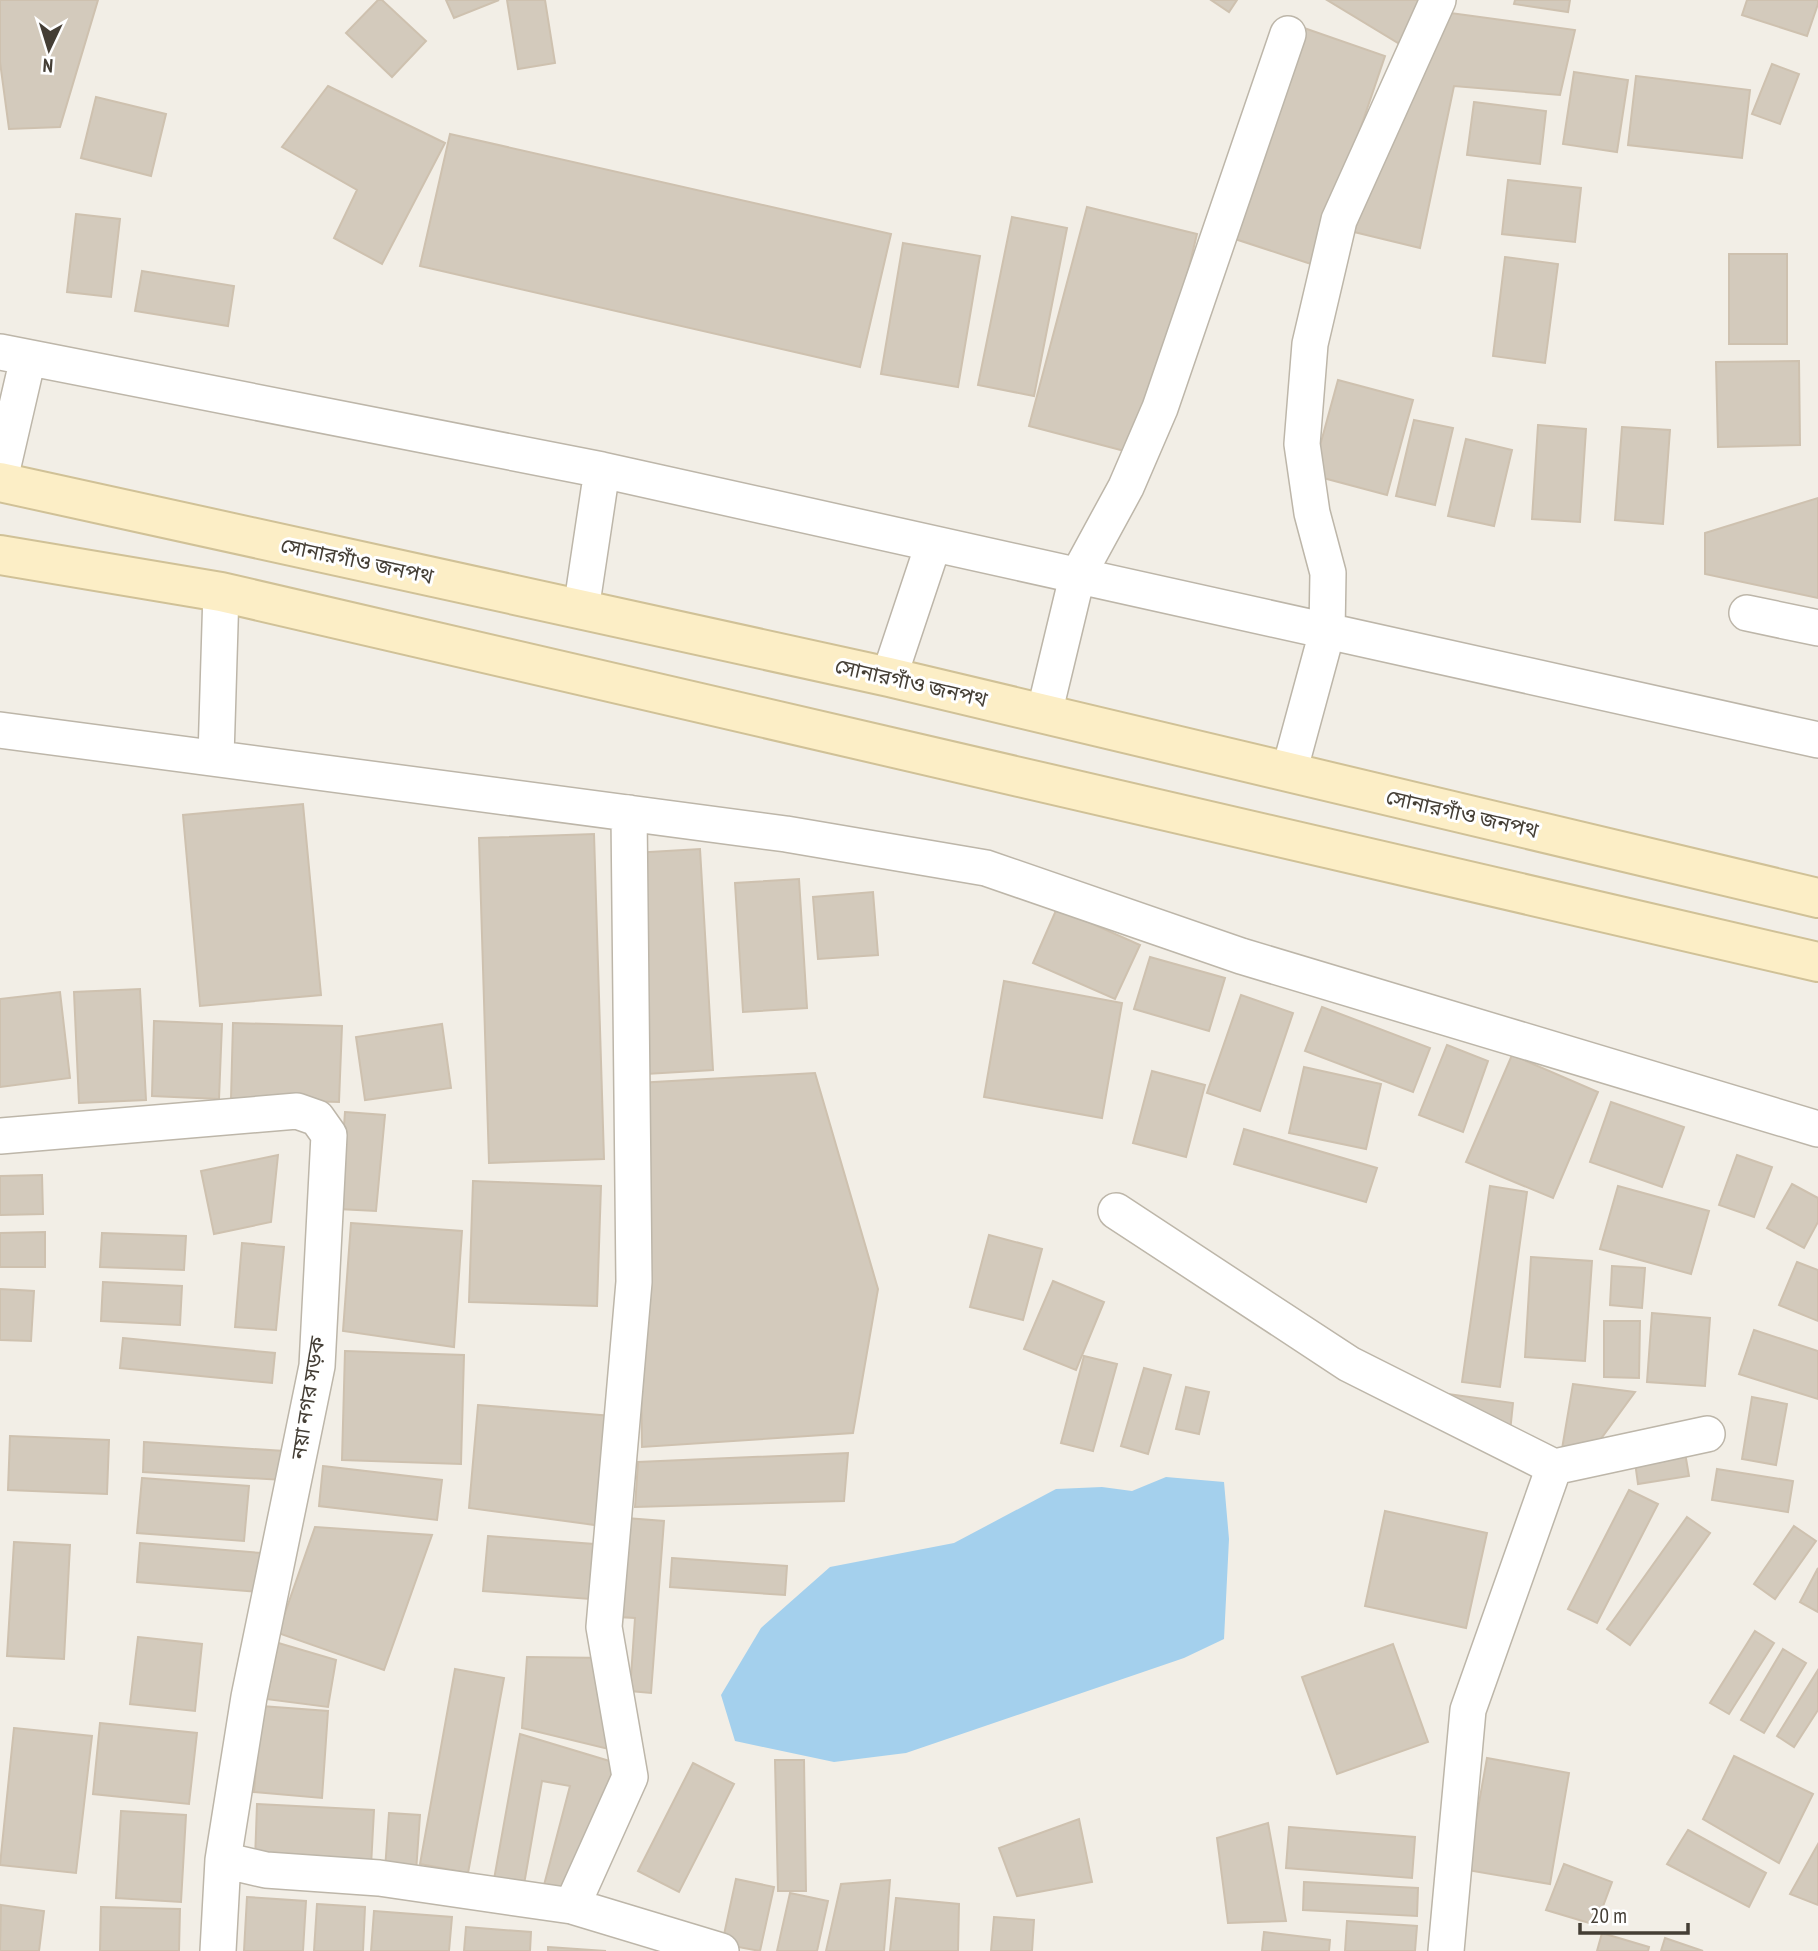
<svg xmlns="http://www.w3.org/2000/svg" width="1818" height="1951" font-family="'PT Sans Narrow','Noto Sans Bengali',sans-serif">
<rect width="100%" height="100%" fill="#f2eee6"/>
<!-- water -->
<path fill="#a4d0ed" d="M1166,1477L1224,1482L1229,1539L1224,1639L1184,1658L906,1753L834,1762L735,1741L721,1695L761,1628L830,1567L954,1543L1056,1489L1102,1487L1132,1491Z"/>
<!-- building -->
<path fill="#d3cabc" stroke="#cec1af" stroke-width="2" d="M0,0H98L60,127L9,129L0,62Z
M378,0H382L426,41L392,77L346,33Z
M446,0H499L454,18Z
M507,0H545L555,63L518,69Z
M1211,0H1237L1229,12Z
M1327,0H1425L1403,46Z
M1515,0H1570L1568,12L1514,4Z
M1747,0H1818V4L1807,36L1742,15Z
M1443,12L1575,30L1560,95L1454,86L1420,248L1354,232L1408,80Z
M1304,28L1385,56L1314,265L1232,238Z
M1772,64L1799,74L1780,124L1752,114Z
M1574,72L1628,80L1617,152L1563,144Z
M1636,76L1750,90L1742,158L1628,145Z
M328,86L445,143L382,264L334,238L357,190L282,147Z
M96,97L166,114L151,176L81,158Z
M1474,102L1546,111L1540,164L1467,155Z
M450,134L891,234L860,367L420,266Z
M1508,180L1581,188L1575,242L1502,234Z
M1087,207L1197,234L1170,346L1136,454L1029,426Z
M76,214L120,219L111,297L67,292Z
M1012,217L1067,228L1034,396L978,385Z
M903,243L980,256L958,387L881,374Z
M1729,254H1787V344H1729Z
M1505,257L1558,264L1545,363L1493,356Z
M142,271L234,286L228,326L135,311Z
M1799,361L1800,445L1718,447L1716,362Z
M1338,380L1413,400L1387,495L1312,475Z
M1414,420L1453,428L1435,505L1396,496Z
M1538,425L1586,429L1580,522L1532,519Z
M1622,427L1670,430L1663,524L1615,520Z
M1466,439L1512,450L1494,526L1448,516Z
M1818,498V598L1705,574V533Z
M303,804L321,995L200,1006L183,815Z
M594,834L604,1159L489,1163L479,838Z
M700,849L713,1070L646,1074L633,853Z
M799,879L807,1008L743,1012L735,883Z
M873,892L878,955L818,959L813,897Z
M1057,908L1140,945L1115,999L1033,963Z
M1150,957L1225,978L1209,1031L1134,1009Z
M1004,981L1122,1003L1102,1118L984,1097Z
M140,989L146,1100L79,1103L74,992Z
M60,992L70,1078L0,1087V999Z
M1241,995L1293,1013L1260,1111L1207,1093Z
M1322,1007L1430,1048L1413,1092L1305,1051Z
M154,1021L222,1024L219,1099L152,1096Z
M233,1023L342,1026L339,1102L231,1099Z
M442,1024L451,1088L365,1100L356,1037Z
M1447,1045L1488,1061L1463,1132L1419,1115Z
M1512,1055L1598,1092L1553,1198L1466,1162Z
M1304,1067L1381,1084L1366,1149L1289,1133Z
M1152,1071L1205,1085L1186,1157L1133,1143Z
M815,1073L878,1289L853,1433L642,1447L637,1083Z
M1611,1102L1684,1127L1662,1187L1590,1162Z
M345,1112L385,1115L376,1211L338,1209Z
M1244,1129L1377,1168L1366,1202L1234,1164Z
M278,1155L271,1222L214,1234L201,1171Z
M1737,1155L1772,1167L1754,1217L1719,1205Z
M42,1175L43,1214L0,1215V1176Z
M473,1181L601,1186L597,1306L469,1302Z
M1792,1184L1818,1198V1222L1804,1248L1767,1228Z
M1490,1186L1527,1192L1500,1387L1462,1382Z
M1618,1186L1709,1211L1691,1274L1600,1249Z
M351,1223L462,1231L454,1347L343,1331Z
M45,1232V1267H0V1233Z
M102,1233L186,1236L184,1270L100,1267Z
M989,1235L1042,1249L1023,1320L970,1307Z
M242,1243L284,1247L276,1330L235,1327Z
M1531,1257L1592,1261L1585,1361L1525,1357Z
M1797,1262L1818,1270V1321L1779,1305Z
M1612,1266L1645,1268L1642,1308L1610,1305Z
M1053,1281L1104,1302L1076,1370L1024,1349Z
M103,1282L182,1286L180,1325L101,1321Z
M0,1289L34,1291L31,1341L0,1340Z
M1652,1313L1710,1318L1705,1386L1647,1382Z
M1604,1321H1640L1639,1378L1604,1377Z
M1754,1330L1818,1351V1399L1739,1374Z
M123,1338L275,1353L272,1383L120,1368Z
M345,1351L464,1355L461,1464L342,1460Z
M1084,1356L1117,1364L1093,1451L1061,1443Z
M1144,1368L1171,1375L1148,1454L1121,1446Z
M1573,1384L1635,1392L1600,1440L1562,1449Z
M1186,1387L1209,1392L1199,1434L1176,1429Z
M1448,1394L1513,1403L1510,1432L1445,1424Z
M1752,1397L1787,1404L1776,1465L1742,1459Z
M478,1405L612,1416L602,1526L469,1508Z
M10,1436L109,1440L107,1494L8,1490Z
M144,1442L284,1451L283,1480L143,1472Z
M1684,1447L1689,1476L1638,1484L1634,1455Z
M848,1453L844,1501L635,1507L638,1462Z
M323,1466L442,1480L437,1520L319,1506Z
M1717,1469L1793,1481L1788,1512L1712,1500Z
M142,1478L249,1486L244,1541L137,1533Z
M1629,1490L1658,1504L1597,1623L1568,1609Z
M1385,1511L1487,1533L1466,1628L1365,1606Z
M1687,1517L1710,1533L1630,1645L1607,1629Z
M626,1518L664,1521L651,1693L630,1691L635,1618L618,1617Z
M1794,1526L1816,1541L1775,1599L1754,1584Z
M315,1527L432,1535L384,1670L278,1633Z
M488,1536L594,1544L590,1599L483,1591Z
M14,1542L70,1545L64,1659L7,1656Z
M140,1543L261,1553L258,1592L137,1582Z
M672,1558L787,1566L785,1595L670,1587Z
M1818,1568V1612L1800,1602Z
M1755,1631L1774,1643L1729,1714L1710,1703Z
M138,1637L202,1644L195,1711L130,1704Z
M275,1642L336,1660L328,1707L258,1698Z
M1393,1644L1428,1742L1337,1774L1302,1677Z
M1783,1649L1806,1663L1764,1733L1741,1720Z
M527,1657L609,1658L625,1753L522,1728Z
M455,1669L504,1678L468,1873L420,1864Z
M1818,1670V1710L1794,1747L1777,1736Z
M261,1706L328,1711L322,1798L254,1792Z
M100,1723L197,1733L189,1804L93,1794Z
M14,1728L92,1736L76,1873L0,1865Z
M520,1734L616,1763L565,1892L543,1889L570,1786L542,1781L523,1890L493,1885Z
M1734,1756L1813,1794L1779,1863L1703,1819Z
M1487,1758L1569,1773L1550,1884L1467,1870Z
M775,1760H804L806,1891H778Z
M693,1763L734,1784L679,1892L638,1871Z
M257,1804L374,1810L371,1866L255,1860Z
M121,1811L186,1815L181,1902L116,1898Z
M389,1813L420,1815L416,1872L385,1870Z
M1079,1819L1092,1882L1017,1896L999,1848Z
M1268,1823L1286,1921L1228,1923L1217,1838Z
M1289,1827L1415,1837L1412,1878L1286,1868Z
M1688,1830L1766,1873L1749,1907L1667,1864Z
M1818,1844V1905L1790,1894Z
M1564,1864L1612,1882L1596,1925L1546,1910Z
M736,1879L774,1887L760,1951L722,1944Z
M890,1880L884,1951H826L841,1884Z
M1304,1882L1418,1888L1417,1916L1303,1910Z
M790,1893L828,1901L817,1951H777Z
M247,1897L306,1901L303,1951H244Z
M896,1898L959,1904L958,1951H890Z
M317,1904L365,1907L363,1951H314Z
M1,1905L44,1911L39,1951H0Z
M101,1907L180,1909L179,1951H100Z
M374,1911L452,1917L449,1951H371Z
M994,1917L1034,1920L1032,1951H991Z
M1347,1921L1417,1926L1415,1951H1345Z
M466,1927L531,1932L530,1951H464Z
M1264,1932L1330,1940L1329,1951H1262Z
M1602,1933L1649,1947L1648,1951H1597Z
M1665,1938L1703,1951H1661Z
M548,1947L606,1951H548Z"/>
<g fill="none" stroke-linecap="round" stroke-linejoin="round">
<!-- street casing -->
<g stroke="#bdb6a9" stroke-width="38">
<path id="street" d="M0,352L602,470L1818,740
M0,479L28,358
M581,610L602,470
M1747,613L1818,628
M889,677L933,545
M1044,714L1077,577L1126,487L1160,408L1288,34
M0,730L786,834L986,868L1241,956L1818,1129
M216,757L221,592
M1289,772L1327,632L1328,573L1312,513L1302,444L1310,344L1339,220L1438,0
M0,1136L297,1111L317,1118L329,1135L317,1366L249,1697L223,1860L218,1951
M1116,1211L1349,1364L1554,1467L1468,1710L1446,1951
M1554,1467L1707,1434
M223,1860L266,1870L379,1878L572,1906L721,1951
M572,1906L630,1777L604,1627L634,1282L629,813"/>
</g>
<!-- secondary casing -->
<g stroke="#d0c197" stroke-width="42">
<path id="secondary" d="M0,482L889,677L1818,898
M0,555L221,592L1818,962"/>
</g>
<!-- street -->
<use href="#street" stroke="#fff" stroke-width="35"/>
<!-- secondary -->
<use href="#secondary" stroke="#fceec6" stroke-width="38"/>
</g>
<g text-anchor="middle" stroke-width="6" stroke-linejoin="round" paint-order="stroke">
<!-- street labels -->
<g font-size="21" fill="#443e35" stroke="#fff">
<text transform="translate(357 561) rotate(12)" y="7">সোনারগাঁও জনপথ</text>
<text transform="translate(911 683) rotate(13)" y="7">সোনারগাঁও জনপথ</text>
<text transform="translate(1462 814) rotate(13)" y="7">সোনারগাঁও জনপথ</text>
<text transform="translate(308 1398) rotate(-81)" y="7">নয়া নগর সড়ক</text>
</g>
</g>
<!-- north arrow -->
<g transform="translate(49 49) rotate(184)" stroke="#ffffff" stroke-width="5" paint-order="stroke">
<path d="M0-5L12 26L0 18L-12 26Z" fill="#443e35"/>
<text y="-10" font-size="19" font-weight="bold" text-anchor="middle" fill="#443e35">N</text>
</g>
<!-- scale -->
<path d="M1580 1923v10h108v-10" fill="none" stroke="#443e35" stroke-width="3.5"/>
<text x="1590" y="1923" font-size="21" fill="#443e35" stroke="#ffffff" stroke-width="5" paint-order="stroke">20 m</text>
</svg>
